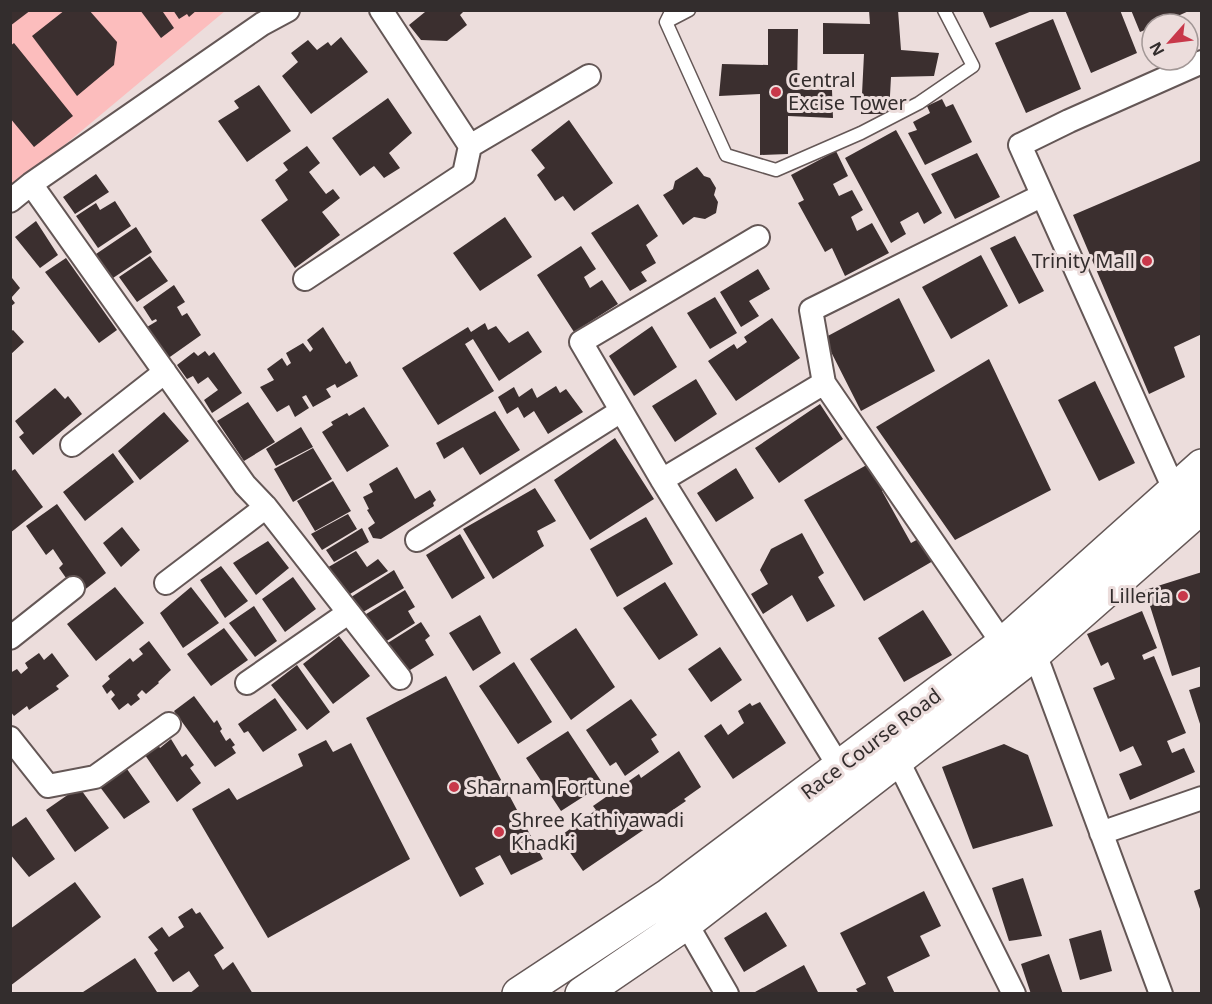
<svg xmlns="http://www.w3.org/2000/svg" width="1212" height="1004" font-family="'Noto Sans',sans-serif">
<rect width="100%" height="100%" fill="#ecdddc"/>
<!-- green -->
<path fill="#fcbdbd" d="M11,11H225L61,148L11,187Z"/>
<!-- building -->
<path fill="#3b2f2f" d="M10,10H31L10,26Z
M65,10H89L117,42L114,65L77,96L32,36Z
M140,10H165L163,12L174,28L161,38Z
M173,10H197L189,17L187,14L179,19Z
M423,10H465L460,15L467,25L447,41L421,40L409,25L425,12Z
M869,10H898L901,50L939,53L934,76L891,77L889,114H861L864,54H823V23L870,24Z
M982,10H1032V11L990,28Z
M1065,10H1120L1137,53L1091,73Z
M1131,10H1191L1160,24H1152V27L1140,32Z
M1053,19L1081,89L1026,113L995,43Z
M768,29H798L797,89L832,90L833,118L788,116V154L760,155V94L719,96L722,64L768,65Z
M341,37L368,72L311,114L282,76L298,62L291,53L308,40L317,50L328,42L331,46Z
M14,43L73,116L34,147L10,118V46Z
M259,85L291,131L247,162L218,121L239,108L234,101Z
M388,98L412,133L389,153L400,168L384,178L374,166L360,176L332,138Z
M942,99L946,107L953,104L972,142L925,165L908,133L917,130L913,122L930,113L927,106Z
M569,120L613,183L574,211L563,196L555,201L537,175L545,168L531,150Z
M896,130L942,213L924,224L918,212L900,222L906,234L891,243L845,158Z
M307,146L320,163L309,172L326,194L333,189L340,198L322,212L340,235L295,268L261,220L288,200L275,180L288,170L283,163Z
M836,151L848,176L833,184L839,196L852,190L863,210L851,217L857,231L872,223L889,253L845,276L832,248L825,252L798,203L804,200L791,175Z
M977,153L1000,197L955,219L931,174Z
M1202,160V334L1174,347L1185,377L1149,394L1073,215Z
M697,167L704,176L710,178L716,188L714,195L718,202L716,213L705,219L694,217L683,225L663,195L673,189L675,181Z
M96,174L109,192L75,214L63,197Z
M115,201L131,226L98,248L76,216L96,203L100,210Z
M638,204L658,236L646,245L656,263L641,272L647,281L630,291L591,233Z
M505,217L532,257L480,291L453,253Z
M36,221L58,255L40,268L15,237Z
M136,227L152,252L113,278L96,254Z
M1015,236L1044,291L1019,304L990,248Z
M581,246L596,269L584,277L590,288L602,280L618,304L574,332L537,275Z
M981,255L1008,306L951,339L922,287Z
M150,256L168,281L137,302L119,277Z
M66,258L117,330L99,343L45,272Z
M758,269L770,289L749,301L759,316L741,327L720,292Z
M12,278L20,288L11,298L15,303L10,307V280Z
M174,285L185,302L177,307L182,316L187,313L201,335L167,359L147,327L157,321L156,319L152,321L143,307Z
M715,297L737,333L710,349L687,313Z
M899,298L935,371L861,411L824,338Z
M772,318L800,358L736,401L708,361L734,344L737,349L747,342L744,337Z
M485,323L488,330L496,326L509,343L528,331L542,352L499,381L473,339L465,344L494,391L438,425L402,368L468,327L471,332Z
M652,326L677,367L634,396L609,356Z
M323,327L346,364L350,361L358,376L337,388L335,384L326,389L331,397L313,407L306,395L302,397L309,408L295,417L289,405L277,412L260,387L274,380L267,369L282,358L287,366L291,363L286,353L303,343L310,352L313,349L307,340Z
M13,330L24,342L10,355V332Z
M205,351L209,356L214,352L242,393L212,413L204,400L218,390L208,377L198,384L193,376L187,379L177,365L194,352L198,356Z
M989,359L1051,490L955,540L876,427Z
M696,379L717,414L675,442L652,406Z
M1095,381L1135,463L1099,481L1058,400Z
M556,386L560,393L566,389L583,412L548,434L534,411L524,418L518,407L507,414L498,397L514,387L519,397L532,388L537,398Z
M55,388L65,399L68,396L82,414L33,455L19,437L24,433L15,421Z
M248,402L275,442L244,461L217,421Z
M820,404L843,439L779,483L755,448Z
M364,407L389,446L347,472L322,432L333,425L331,422L347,413L349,416Z
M495,411L520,450L480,475L463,447L444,459L436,443Z
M164,412L189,441L140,480L118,451Z
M301,427L313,447L276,466L266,449Z
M615,438L654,499L590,540L554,480Z
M313,448L332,479L293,502L274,469Z
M113,453L134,482L85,521L63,492Z
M872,462L886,488L882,491L911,543L920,538L933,561L864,601L804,500Z
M397,467L415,499L430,490L436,500L433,503L434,506L381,539L373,538L368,528L375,523L367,510L369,509L363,497L373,492L369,484Z
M736,468L754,498L716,522L697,493Z
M15,469L43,507L10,533V472Z
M333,481L351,511L315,531L297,501Z
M535,488L556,521L537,531L544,546L493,579L463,529Z
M57,504L106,573L78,595L59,568L63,564L53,549L46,555L26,526Z
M348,514L357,529L322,550L311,534Z
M646,517L673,564L617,597L590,549Z
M122,527L140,550L121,567L103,543Z
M362,528L369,542L334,562L326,550Z
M802,533L824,573L818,577L835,606L807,622L792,595L763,614L751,594L768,584L760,570L771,549Z
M460,534L485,578L452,599L426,555Z
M268,541L289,568L256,595L233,563Z
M356,551L367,567L378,559L388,571L345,597L325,569Z
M221,566L248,601L225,618L200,580Z
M394,570L404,588L358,615L348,599Z
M1202,572V666L1172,676L1145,590Z
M293,577L316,609L285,632L262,599Z
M665,582L698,635L659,660L623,608Z
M115,587L144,623L96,661L67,624Z
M191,587L219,623L183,648L160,613Z
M405,590L415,607L408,611L415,623L382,644L363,616Z
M254,606L277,641L255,657L229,623Z
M923,610L952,655L904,682L878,638Z
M1142,611L1157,648L1142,655L1144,660L1154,656L1186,733L1167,741L1172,753L1184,748L1195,772L1130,800L1119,774L1142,765L1133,746L1120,752L1093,688L1115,679L1108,662L1101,666L1087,634Z
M480,615L501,653L473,671L449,633Z
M421,622L430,636L425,640L434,655L402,675L383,646Z
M224,628L248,660L211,686L187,654Z
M576,628L615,687L571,720L530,659Z
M339,636L370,676L333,704L303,664Z
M149,641L171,670L158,682L159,683L146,694L142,690L137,695L140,699L131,706L128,703L119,710L111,699L115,695L111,690L107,694L102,686L110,679L108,676L130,658L133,662L143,654L139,649Z
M720,647L742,680L711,702L688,669Z
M39,653L44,660L52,653L69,676L56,686L59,689L29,710L27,706L14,716L10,711V673L17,669L21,674L28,668L25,663Z
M514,662L552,722L518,744L479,686Z
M297,665L330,712L307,730L271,685Z
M446,676L543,859L511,875L500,855L475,868L484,884L460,897L366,718Z
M1202,686V727H1201L1189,690Z
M194,696L214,723L217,720L222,729L220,731L226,741L230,738L235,745L232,747L236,753L215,767L174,711Z
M275,698L297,730L263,752L248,731L244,733L238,724Z
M631,699L657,735L651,739L659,752L625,776L616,762L610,766L586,730Z
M760,702L786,743L733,779L704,736L721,724L728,735L744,723L738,711L750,703L752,706Z
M568,731L603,784L561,811L526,758Z
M171,739L182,757L186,754L194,765L190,768L201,783L177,802L145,755L157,744L160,748Z
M326,740L333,752L351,743L410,859L268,938L192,809L229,788L237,800L303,766L298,754Z
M1004,744L1028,755L1053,826L973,849L942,767Z
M679,751L701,787L684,799L686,801L583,871L559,837L596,810L593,806L639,774L641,778Z
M127,769L150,802L124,819L100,787Z
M79,787L109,828L75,852L46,810Z
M26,817L55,859L29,877L10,854V828Z
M1023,878L1042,936L1009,941L992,888Z
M75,882L101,917L10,986V929Z
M1202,888V911L1201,912L1194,891Z
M924,891L941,926L920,936L930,956L887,977L895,994H859L856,989L866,984L840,933Z
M192,908L196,914L200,912L224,948L214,955L223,970L233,962L253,994H189L199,986L189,971L173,982L154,953L158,950L148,937L162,927L169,937L184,927L178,917Z
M766,912L787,946L744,972L724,938Z
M1101,930L1112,971L1080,980L1069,939Z
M1049,954L1063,994H1031L1021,964Z
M135,958L157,992L80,994Z
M804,965L819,994H756L755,992Z"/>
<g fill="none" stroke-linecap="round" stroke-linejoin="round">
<!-- lane casing -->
<g stroke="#645756" stroke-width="15">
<path id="lane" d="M672,10L666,22L726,155L776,170L861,133L919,103L973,66L944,10
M666,22L689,10"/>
</g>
<!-- street casing -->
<g stroke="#645756" stroke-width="26">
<path id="street" d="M470,146L589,76
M31,184L245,485L266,507L400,678
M10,201L31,184L262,24L288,10
M758,237L581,342L662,480L840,768
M305,279L464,174L470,146L381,10
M824,383L1003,644
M72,445L165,372
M662,480L824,383L811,310L1041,196
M1174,489L1020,145L1069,121L1202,62
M417,540L621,411
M166,583L266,507
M10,638L73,588
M1030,640L1161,994
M247,683L348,613
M10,738L48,786L95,777L169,724
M897,759L1014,994
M1101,833L1202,798
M686,923L727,994"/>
</g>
<!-- primary casing -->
<g stroke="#645756" stroke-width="36">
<path id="primary" d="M519,994L669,895L1003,644L1202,466
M582,994L686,923L1035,653L1202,506"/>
</g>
<!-- lane -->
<use href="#lane" stroke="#fff" stroke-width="12"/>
<!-- street -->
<use href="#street" stroke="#fff" stroke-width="22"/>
<!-- primary -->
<use href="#primary" stroke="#fff" stroke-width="33"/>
</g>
<!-- markers -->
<g fill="#c8384a" stroke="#ecdddc" stroke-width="2">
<circle cx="776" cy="92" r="6"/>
<circle cx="1147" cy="261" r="6"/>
<circle cx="1183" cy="596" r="6"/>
<circle cx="454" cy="787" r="6"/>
<circle cx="499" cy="832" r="6"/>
</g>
<g text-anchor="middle" stroke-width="6" stroke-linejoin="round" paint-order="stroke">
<!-- poi labels -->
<g font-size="20" fill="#332d2d" stroke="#ecdddc" text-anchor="start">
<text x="788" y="87">Central<tspan x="788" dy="23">Excise Tower</tspan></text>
<text x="1135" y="268" text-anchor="end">Trinity Mall</text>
<text x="1171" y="603" text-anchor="end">Lilleria</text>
<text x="466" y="794">Sharnam Fortune</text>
<text x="511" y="827">Shree Kathiyawadi<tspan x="511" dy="23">Khadki</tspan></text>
</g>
<!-- street labels -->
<g font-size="20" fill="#332d2d" stroke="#ecdddc">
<text transform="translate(871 744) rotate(-37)" y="7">Race Course Road</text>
</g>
</g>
<!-- border -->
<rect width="1212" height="1004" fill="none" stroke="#332d2d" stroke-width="24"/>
<!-- north arrow -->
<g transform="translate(1170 42) rotate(242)"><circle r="28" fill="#ecdddc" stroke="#a29796" stroke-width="1.5"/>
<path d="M0-4.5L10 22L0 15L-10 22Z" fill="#c8384a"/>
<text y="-9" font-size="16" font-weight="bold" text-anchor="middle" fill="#332d2d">N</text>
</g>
</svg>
